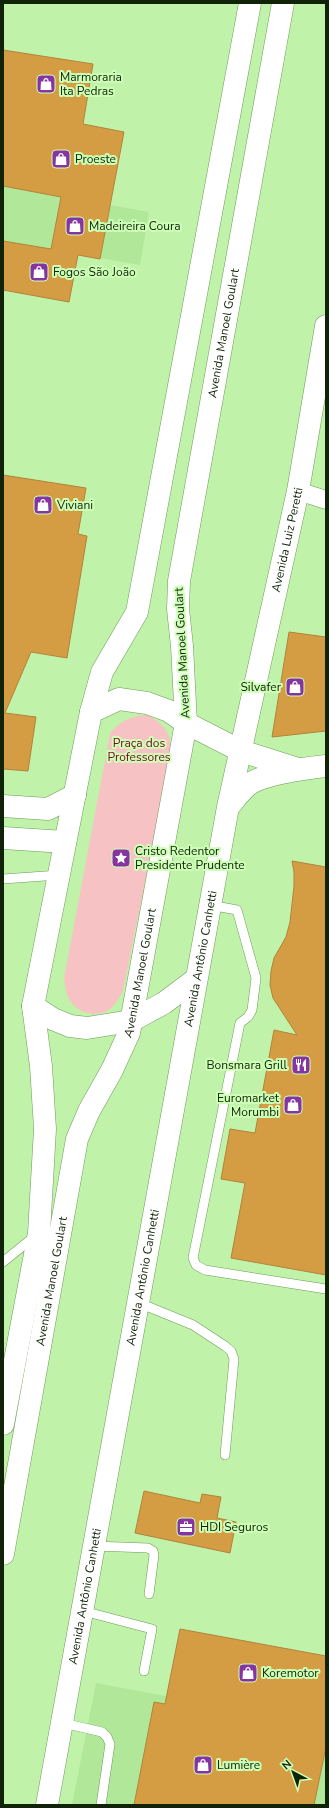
<svg xmlns="http://www.w3.org/2000/svg" width="329" height="1808" font-family="'Nunito Sans',sans-serif">
<rect width="100%" height="100%" fill="#c0f2aa"/>
<!-- built -->
<path fill="#b1e799" d="M3,186L149,212L140,265L3,241Z
M96,1683L326,1726V1805H72Z"/>
<!-- green -->
<path fill="#f7c2c4" d="M147,715C165,724 172,734 171,754L123,991C119,998 116,1004 110,1009C98,1018 79,1014 71,1002C66,996 65,986 64,978L110,734C119,721 131,716 147,715Z"/>
<!-- building -->
<path fill="#d49d44" stroke="#b28339" d="M3,50L93,64L83,124L124,132L100,259L78,255L69,302L3,290V241L51,249L61,197L3,186Z
M3,475L86,488L78,534L87,536L67,658L31,652L5,713L36,717L28,771L3,769Z
M289,632L326,637V731L272,737Z
M292,861L326,867V1275L231,1258L245,1183L221,1179L230,1129L255,1133L274,1030L297,1035L273,998L270,985L271,971L274,958L286,937L290,922L294,886V872Z
M144,1491L200,1503L202,1494L221,1497L217,1518L236,1522L230,1553L135,1533Z
M180,1629L326,1656V1747L314,1805H134L154,1702L165,1704Z"/>
<g fill="none" stroke-linecap="round" stroke-linejoin="round">
<!-- service casing -->
<g stroke="#6d9b58" stroke-width="10">
<path id="service" d="M3,879L59,875
M210,905L237,910L256,978L252,1010L248,1017L240,1023L193,1258L196,1265L205,1270L326,1289
M3,1262L35,1236
M139,1303L193,1325L225,1346L231,1351L234,1359L225,1455
M94,1546L148,1548L153,1551L154,1555L149,1594
M83,1611L152,1629L144,1671
M63,1723L102,1732L107,1737L110,1744L101,1805"/>
</g>
<!-- minor casing -->
<g stroke="#6d9b58" stroke-width="19">
<path id="minor" d="M298,491L326,500"/>
</g>
<!-- tertiary casing -->
<g stroke="#6d9b58" stroke-width="23">
<g id="tertiary">
<path d="M241,751L298,769"/>
<path d="M3,806L48,809L75,795"/>
<path d="M229,806C235,799 241,791 248,785C262,774 307,768 326,766"/>
<path d="M3,838L65,842"/>
<path id="s1" d="M47,1805L228,807L298,491L326,326"/>
</g>
</g>
<!-- secondary casing -->
<g stroke="#6d9b58" stroke-width="23">
<g id="secondary">
<path d="M91,712L119,699L147,703L169,711L186,723L241,751"/>
<path d="M33,1006L53,1019L70,1026L87,1028L131,1021L164,1003L196,979"/>
<path d="M3,1424L39,1233L45,1129L41,1066L33,1006L91,712L102,672L137,612L250,3"/>
<path id="s2" d="M3,1554L77,1139L89,1111L112,1070L129,1033L186,723L182,646L178,609L179,581L283,3"/>
</g>
</g>
<!-- service -->
<use href="#service" stroke="#fff" stroke-width="9"/>
<!-- minor -->
<use href="#minor" stroke="#fff" stroke-width="18"/>
<!-- tertiary -->
<use href="#tertiary" stroke="#fff" stroke-width="22"/>
<!-- secondary -->
<use href="#secondary" stroke="#fff" stroke-width="22"/>
</g>
<!-- icons -->
<defs>
<g id="shop-square" transform="scale(1)"><rect x="-9" y="-9" width="18" height="18" rx="4" fill="#8734a3" stroke="#cdffb7"/><path d="M-5-2.5h2.3a2.7 3.5 0 0 1 5.4 0H5L5.5 6h-11ZM-1.5-2.5h3a1.5 2.3 0 0 0-3 0Z" fill="#fff"/></g>
<g id="sight-square" transform="scale(1)"><rect x="-9" y="-9" width="18" height="18" rx="4" fill="#8734a3" stroke="#cdffb7"/><path d="M0-6L1.8-2.2L6-1.7L2.9 1.2L3.7 5.4L0 3.3L-3.7 5.4L-2.9 1.2L-6-1.7L-1.8-2.2Z" fill="#fff"/></g>
<g id="restaurant-square" transform="scale(1)"><rect x="-9" y="-9" width="18" height="18" rx="4" fill="#8734a3" stroke="#cdffb7"/><path d="M-5-6h1v4h1v-4h1v4h1v-4h1v5L-1.5 .5V6h-2V.5L-5-1ZM5-6V6H3V1.5H1.5Q1.5-4 5-6Z" fill="#fff"/></g>
<g id="office-square" transform="scale(1)"><rect x="-9" y="-9" width="18" height="18" rx="4" fill="#8734a3" stroke="#cdffb7"/><path d="M-6-3h4V-5.5h4V-3h4V5H-6ZM-1-4.5V-3h2v-1.5ZM-6 0V1H6V0Z" fill="#fff"/></g>
</defs>
<g fill-rule="evenodd">
<use href="#shop-square" x="46" y="84"/>
<use href="#shop-square" x="61" y="159"/>
<use href="#shop-square" x="75" y="226"/>
<use href="#shop-square" x="39" y="272"/>
<use href="#shop-square" x="43" y="505"/>
<use href="#shop-square" x="295" y="687"/>
<use href="#sight-square" x="121" y="858"/>
<use href="#restaurant-square" x="301" y="1065"/>
<use href="#shop-square" x="293" y="1105"/>
<use href="#office-square" x="186" y="1527"/>
<use href="#shop-square" x="248" y="1673"/>
<use href="#shop-square" x="203" y="1765"/>
</g>
<g text-anchor="middle" stroke-width="4" stroke-linejoin="round" paint-order="stroke">
<!-- poi labels -->
<g font-size="12" fill="#102207" stroke="#cdffb7" text-anchor="start">
<text x="60" y="81">Marmoraria<tspan x="60" dy="14">Ita Pedras</tspan></text>
<text x="75" y="163">Proeste</text>
<text x="89" y="230">Madeireira Coura</text>
<text x="53" y="276">Fogos São João</text>
<text x="57" y="509">Viviani</text>
<text x="281" y="691" text-anchor="end">Silvafer</text>
<text x="135" y="855">Cristo Redentor<tspan x="135" dy="14">Presidente Prudente</tspan></text>
<text x="287" y="1069" text-anchor="end">Bonsmara Grill</text>
<text x="279" y="1102" text-anchor="end">Euromarket<tspan x="279" dy="14">Morumbi</tspan></text>
<text x="200" y="1531">HDI Seguros</text>
<text x="262" y="1677">Koremotor</text>
<text x="217" y="1769">Lumière</text>
</g>
<!-- street labels -->
<g font-size="12" fill="#102207" stroke="#cdffb7">
<text dy="4" stroke="none"><textPath href="#s2" startOffset="1249">Avenida Manoel Goulart</textPath></text>
<text dy="4" stroke="none"><textPath href="#s1" startOffset="1288">Avenida Luiz Peretti</textPath></text>
<text transform="translate(182 653) rotate(-93)" y="4">Avenida Manoel Goulart</text>
<text dy="4" stroke="none"><textPath href="#s1" startOffset="860">Avenida Antônio Canhetti</textPath></text>
<text dy="4" stroke="none"><textPath href="#s2" startOffset="601">Avenida Manoel Goulart</textPath></text>
<text dy="4" stroke="none"><textPath href="#s1" startOffset="536">Avenida Antônio Canhetti</textPath></text>
<text dy="4" stroke="none"><textPath href="#s2" startOffset="277">Avenida Manoel Goulart</textPath></text>
<text dy="4" stroke="none"><textPath href="#s1" startOffset="212">Avenida Antônio Canhetti</textPath></text>
</g>
<!-- park labels -->
<g font-size="12" fill="#800927" stroke="#cdffb7">
<text x="139" y="747">Praça dos<tspan x="139" dy="14">Professores</tspan></text>
</g>
</g>
<!-- border -->
<rect width="329" height="1808" fill="none" stroke="#102207" stroke-width="8"/>
<!-- north arrow -->
<g transform="translate(293 1772) rotate(319)" stroke="#cdffb7" stroke-width="3" paint-order="stroke">
<path d="M0-3L7 15L0 10L-7 15Z" fill="#102207"/>
<text y="-6" font-size="11" font-weight="bold" text-anchor="middle" fill="#102207">N</text>
</g>
</svg>
